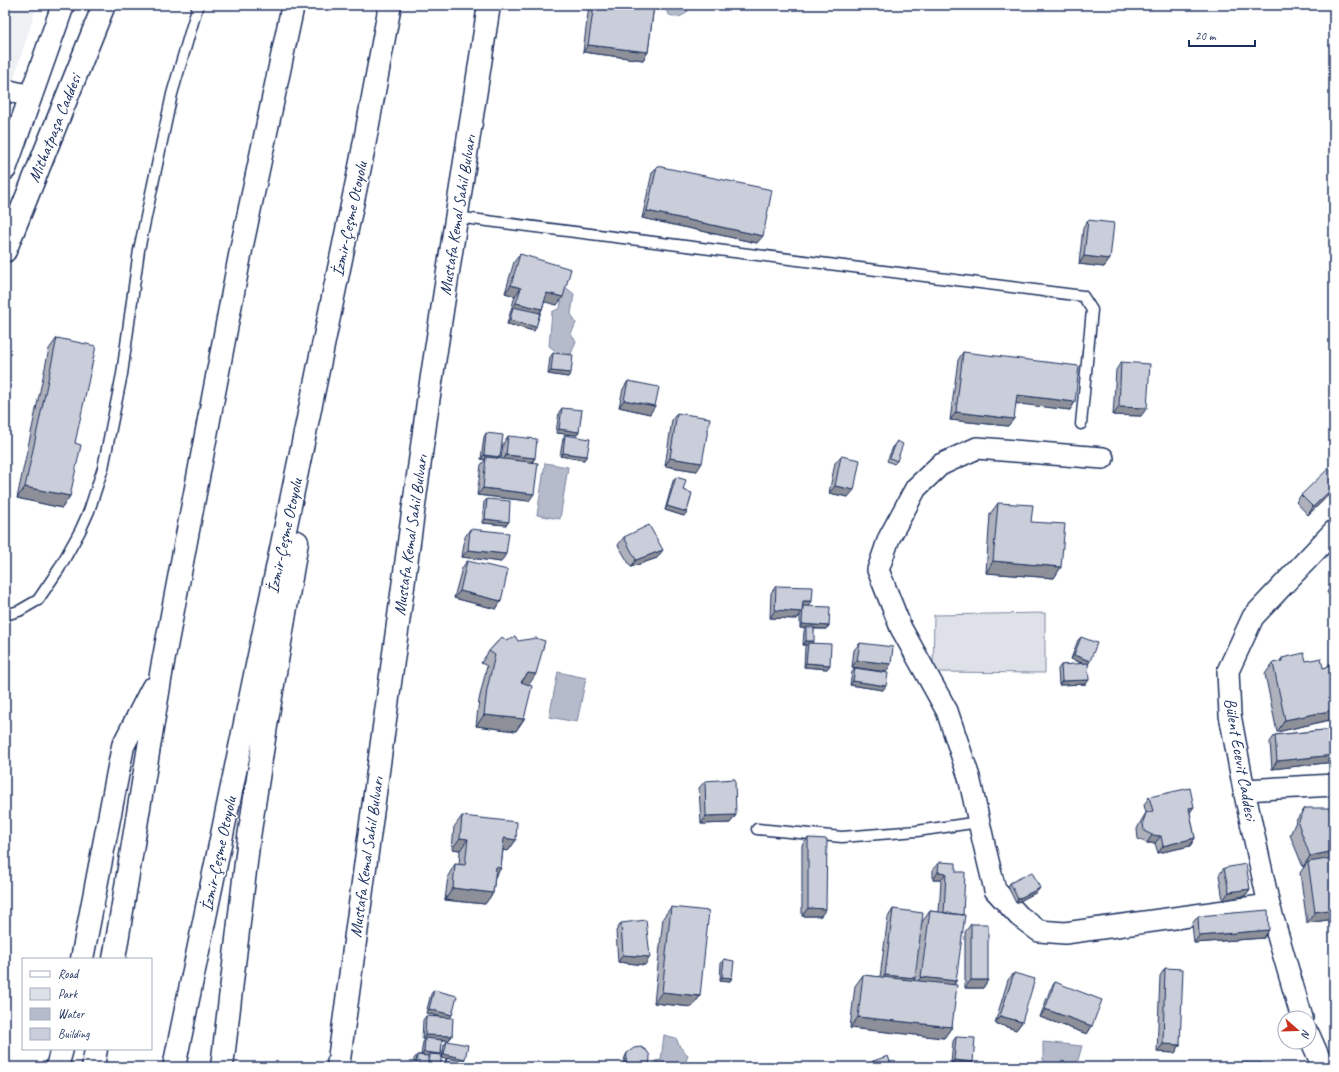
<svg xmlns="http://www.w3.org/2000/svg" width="1339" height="1072" font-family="Caveat,sans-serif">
<rect width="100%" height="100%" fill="#fff"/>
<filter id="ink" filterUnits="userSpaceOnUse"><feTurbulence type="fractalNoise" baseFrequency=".025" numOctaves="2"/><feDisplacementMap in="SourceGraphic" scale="8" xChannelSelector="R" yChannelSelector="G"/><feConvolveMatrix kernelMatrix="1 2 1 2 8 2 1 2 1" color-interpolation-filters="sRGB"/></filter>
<g filter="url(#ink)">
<!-- built -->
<path fill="#eff0f4" d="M5,5H37L12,84L5,83Z"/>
<!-- green -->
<path fill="#dee1e7" stroke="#7c88a2" d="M1045,613V673L933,672L934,615Z"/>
<!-- water -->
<path fill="#b5bbca" stroke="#77839f" d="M663,5H691V6C686,16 678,20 668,14Z
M564,286L574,294L571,314L576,323L571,334L576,341L571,354L561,355L549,346L552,312L560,308Z
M545,463L568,467L560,519L537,515Z
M558,672L586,678L577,722L549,717Z
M664,1035L676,1038L680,1047L688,1055L684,1067H655V1061L661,1060Z
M1043,1042L1082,1046L1076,1067L1043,1062Z"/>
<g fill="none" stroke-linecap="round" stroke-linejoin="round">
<!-- lane casing -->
<g stroke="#1b2f5e" stroke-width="13">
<path id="lane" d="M456,217L1083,296L1092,310L1081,424
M5,615L19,611L38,600L59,569L80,531L89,511L103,468L122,374L139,250L172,94L198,5
M757,829L842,837L917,831L979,822"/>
</g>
<!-- street casing -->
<g stroke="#1b2f5e" stroke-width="24">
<path id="street" d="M5,90L31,96
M1103,458L977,448L940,465L916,488L889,538L878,570L901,628L947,711L969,777L983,840L995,890L1019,916L1039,931L1065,933L1269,905
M1244,790L1334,785
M1302,1018L1269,905L1244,790L1230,715L1228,671L1253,617L1334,531
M1309,1035L1323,1067"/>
</g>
<!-- secondary casing -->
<g stroke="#1b2f5e" stroke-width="25">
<path id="secondary" d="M338,1067L428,402L489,5"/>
</g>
<!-- primary casing -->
<g stroke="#1b2f5e" stroke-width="25">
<path id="primary" d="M5,169L63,5
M5,251L104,5"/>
</g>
<!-- highway casing -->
<g stroke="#1b2f5e" stroke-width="25">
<path id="highway" d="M82,959L123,746L152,689
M114,959L162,668L241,250L293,5
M57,1067L62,1049
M93,1067L96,1049
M174,1067L361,162L390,5
M222,1067L249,837L266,726L297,542"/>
</g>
<!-- lane -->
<use href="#lane" stroke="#fff" stroke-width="10"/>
<!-- street -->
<use href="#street" stroke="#fff" stroke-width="21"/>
<!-- secondary -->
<use href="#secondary" stroke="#fff" stroke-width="22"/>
<!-- primary -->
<use href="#primary" stroke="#fff" stroke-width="22"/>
<!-- highway -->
<use href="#highway" stroke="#fff" stroke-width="22"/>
</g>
<!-- wall -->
<path fill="#aeb1bb" stroke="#1b2f5e" d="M589,5H654L648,52L643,60L583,52Z
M657,166L757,243L642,218L652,173Z
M1088,220L1110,259L1104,267L1079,264L1083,228Z
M520,254L557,305L545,301L534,331L507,324L515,296L505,293L514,262Z
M57,338L75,443L70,496L62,508L17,498L49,349Z
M963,352L1075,402L1070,410L1016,403L1008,426L950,420L958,360Z
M553,353L571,373L568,377L548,374L550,357Z
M1121,362L1141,416L1113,415L1116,370Z
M628,381L650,414L619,407L623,389Z
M562,408L579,432L577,435L556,433L559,412Z
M677,413L697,471L665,466L672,420Z
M486,433L500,457L499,459H501L503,444L508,436L535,458L532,463L529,501L477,495L481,465L485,460L481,459L484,437Z
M565,435L584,460L560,456L563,439Z
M897,441V461L894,464L887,461L894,445Z
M841,456L848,497L829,493L835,463Z
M1334,473V490L1308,515L1296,502L1301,495Z
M676,477L683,490L684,516L665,510L673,481Z
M487,499L509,522L506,525L482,523L484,502Z
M998,503L1061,567L1054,578L986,573L990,514Z
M470,529L501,562L462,557L465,537Z
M624,537L657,558L631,567L618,545Z
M467,561L501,601L496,609L454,598L462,568Z
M1334,582V603L1327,592Z
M776,586L812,601L809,606L829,626L826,629H814L812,643L830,665L827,669L804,667L805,647L806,645H803L804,631L806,628H800V615L797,619L770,618L771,593Z
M502,637L529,685L524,719L516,731L476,726L479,700L487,666L481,663L489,651Z
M1081,637L1088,664L1086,684L1059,685L1058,669L1061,665L1084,664L1071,659L1078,640Z
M860,643L886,672L852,667L854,650Z
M1282,658L1306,661L1323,668L1327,667L1334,658V719L1277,732L1265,674L1273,663L1279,662Z
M855,668L883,690L850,685L852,672Z
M1334,729V762L1272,769L1270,742L1275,735Z
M705,781L736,815L730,823L701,824L699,788Z
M1149,797L1190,813L1195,838L1190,846L1158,853L1155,843H1147L1138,839L1137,829L1141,821L1146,813L1144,805Z
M1305,808L1334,919L1307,923L1300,873L1304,867H1303L1290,835L1297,819Z
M462,816L516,840L508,851L503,850L501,868L495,877L493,893L485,904L445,900L448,876L455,864L459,865L460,850L452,849L454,827Z
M808,838L821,916H802V845Z
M939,862L956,872V981L954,985L952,1027L944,1038L850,1028L855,986L863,975L880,977L888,917L893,909L922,922L930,911L939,912L941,880H933V869Z
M1224,868L1250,889L1245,896L1223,900L1219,875Z
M1010,883L1037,892L1016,903L1008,887Z
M671,907L700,996L692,1007L654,1003L663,918Z
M1198,916L1264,938L1194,943L1192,924Z
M621,923L645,965L618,962L616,931Z
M971,924L988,980L983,988H965V932Z
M724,959L732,978L730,981L720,980L721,963Z
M1165,968L1180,1045L1175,1053L1157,1052L1160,976Z
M1014,973L1022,1022L1016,1030L995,1023L1008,980Z
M1055,982L1092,1026L1087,1034L1040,1017L1050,990Z
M434,990L450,1018L452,1036L449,1040H442L441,1054L440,1055V1067H414V1059L417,1055H421L423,1042L425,1039H422L423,1020L426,1016L443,1017L426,1013L431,994Z
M956,1037L971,1066L951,1064L953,1041Z
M447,1041L465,1059L463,1061V1067H444L445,1062L446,1059L442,1058L444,1045Z
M627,1053L648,1067H624L623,1066L625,1057Z
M873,1061L892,1067H871L870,1065Z
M1237,1063L1262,1067H1234Z"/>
<!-- shaded-wall -->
<path fill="#8d9099" stroke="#1b2f5e" d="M588,45L648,52L643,60L583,52Z
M647,211L763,236L757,243L642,218Z
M1084,256L1110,259L1104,267L1079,264Z
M511,285L521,288L515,296L505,293Z
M547,293L563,297L557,305L541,301Z
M516,303L542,309L537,317L513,307Z
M510,320L536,327L534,331L507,324Z
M551,371L571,373L568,377L548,374Z
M1017,395L1075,402L1070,410L1011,403Z
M624,400L655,406L650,414L619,407Z
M1119,407L1147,408L1141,416L1113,415Z
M956,412L1014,419L1008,426L950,420Z
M559,429L579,432L577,435L556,433Z
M563,453L587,456L584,460L560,456Z
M484,455L500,457L497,461L486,457L485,460L481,459Z
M506,455L535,458L529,466L501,463Z
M670,458L702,463L697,471L665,466Z
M835,486L854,490L848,497L829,493Z
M25,487L70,496L62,508L17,498Z
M1334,487V490L1308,515L1313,507Z
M483,488L534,494L529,501L477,495Z
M667,506L687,512L684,516L665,510Z
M485,519L509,522L506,525L482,523Z
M468,550L506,554L501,562L462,557Z
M663,550L657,558L631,567L636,560Z
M993,561L1061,567L1054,578L986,573Z
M460,591L501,601L496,609L454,598Z
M803,601H812L807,609L803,606L801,609Z
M775,610L802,612L797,619L770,618Z
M802,624L829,626L826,629L806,628V627V628H800Z
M806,641H814L811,645L808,643L806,645H803Z
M1074,655L1090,661L1088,665L1071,659Z
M857,660L891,664L886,672L852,667Z
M806,663L830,665L827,669L804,667Z
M528,673L536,674L528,686L513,694Z
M1089,680L1086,684L1059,685L1062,681Z
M853,681L886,686L883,690L850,685Z
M1334,710V719L1277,732L1285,720Z
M484,715L524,719L516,731L476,726Z
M1334,755V762L1272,769L1277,761Z
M1194,807L1189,814V808Z
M736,815L730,823L701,824L706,816Z
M1152,835L1161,836L1155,843H1147Z
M460,838L468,839L460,850L452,849Z
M504,838L516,840L508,851L496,849Z
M1195,838L1190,846L1158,853L1163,846Z
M1334,851V860L1308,862L1304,867H1303L1310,856Z
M496,867L501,868L493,879Z
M938,872L946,873L941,880H933Z
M453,888L493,893L485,904L445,900Z
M1040,888L1037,892L1016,903L1018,899Z
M1250,889L1245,896L1223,900L1229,892Z
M808,908L826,909L821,916H802Z
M1334,909V919L1307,923L1315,912Z
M1269,930L1264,938L1194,943L1199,936Z
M623,955L650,957L645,965L618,962Z
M885,975L915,978L910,986L880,982Z
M722,977L732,978L730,981L720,980Z
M921,977L956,981L949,992L914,988Z
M971,980H988L983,988H965Z
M662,992L700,996L692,1007L654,1003Z
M429,1009L452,1015L449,1019L426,1013Z
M1045,1009L1092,1026L1087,1034L1040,1017Z
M1000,1016L1022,1022L1016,1030L995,1023Z
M858,1017L952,1027L944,1038L850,1028Z
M425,1035L452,1036L449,1040L422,1039Z
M1163,1044L1180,1045L1175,1053L1157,1052Z
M424,1052L441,1054L438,1058L430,1054L428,1057L421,1056Z
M444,1054L465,1059L462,1062L447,1058L446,1059L442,1058Z
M954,1060L973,1062L971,1066L951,1064Z"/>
<!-- building -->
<path fill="#caceda" stroke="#1b2f5e" d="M594,5H654L648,52L588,45Z
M657,166L772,190L763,236L647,211Z
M1088,220L1114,223L1110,259L1084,256Z
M520,254L571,269L563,297L547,293L542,309L516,303L521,288L511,285Z
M513,307L540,313L536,327L510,320Z
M57,338L96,346L75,443L81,445L70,496L25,487Z
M963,352L1079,366L1075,402L1017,395L1014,419L956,412Z
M553,353L573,355L571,373L551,371Z
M1121,362L1150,364L1147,408L1119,407Z
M628,381L659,387L655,406L624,400Z
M562,408L582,410L579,432L559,429Z
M677,413L710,418L702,463L670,458Z
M486,433L503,435L500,457L484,455Z
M565,435L590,439L587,456L563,453Z
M508,436L537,439L535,458L506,455Z
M897,441L903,444L897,461L890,458Z
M841,456L860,460L854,490L835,486Z
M486,457L538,463L534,494L483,488Z
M1329,468L1334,473V487L1313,507L1301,495Z
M676,477L686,480L683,490L692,493L687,512L667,506Z
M487,499L510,501L509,522L485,519Z
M998,503L1033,505L1031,522L1065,524L1061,567L993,561Z
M649,525L663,550L636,560L624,537Z
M470,529L509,533L506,554L468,550Z
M467,561L508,570L501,601L460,591Z
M776,586L813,587L812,601H803L802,612L775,610Z
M803,606L830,607L829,626L802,624Z
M806,627H814V641H806Z
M515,636L518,641L536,638L545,641L536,674L528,673L521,682L532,686L524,719L484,715L487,689L495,655L489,651L502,637L507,641Z
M1081,637L1097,643L1090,661L1074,655Z
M808,643L831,644L830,665L806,663Z
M860,643L893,647L891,664L857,660Z
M1304,653L1306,661L1321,658L1323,668L1334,665V710L1285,720L1273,663L1282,661V658Z
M1088,663L1089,680L1062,681L1061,665Z
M855,668L888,673L886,686L853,681Z
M1334,729V755L1277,761L1275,735Z
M735,779L736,815L706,816L705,781Z
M1190,788L1194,807L1189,808L1195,838L1163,846L1161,836L1152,835L1144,831L1143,822L1146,813L1153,811L1149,797Z
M1305,808H1334V851L1310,856L1298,823Z
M462,816L517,822L516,840L504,838L501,868L496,867L493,893L453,888L455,864L465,865L468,839L460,838Z
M808,838L827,839L826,909L808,908Z
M1334,858V909L1315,912L1308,862Z
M939,862L956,863V872H965L963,915L944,913L946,873L938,872Z
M1246,864L1250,889L1229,892L1224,868Z
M1032,872L1040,888L1018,899L1010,883Z
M671,907L709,911L700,996L662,992Z
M893,909L923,913L915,978L885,975Z
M1268,910L1269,930L1199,936L1198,916Z
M930,911L965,915L956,981L921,977Z
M646,920L650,957L623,955L621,923Z
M971,924H988V980H971Z
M724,959L734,961L732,978L722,977Z
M1165,968L1183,969L1180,1045L1163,1044Z
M1014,973L1035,979L1022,1022L1000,1016Z
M863,975L957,985L952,1027L858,1017Z
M1055,982L1102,1000L1092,1026L1045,1009Z
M434,990L457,996L452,1015L429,1009Z
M426,1016L453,1018L452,1036L425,1035Z
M956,1037L975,1038L973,1062L954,1060Z
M425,1038L442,1040L441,1054L424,1052Z
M447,1041L468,1045L465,1059L444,1054Z
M641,1047L647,1051L649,1054L650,1058L649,1066L647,1067H629L628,1066L626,1062L627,1053L634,1048Z
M430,1054L442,1055L440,1067H429Z
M417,1055L428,1056V1067H416Z
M888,1056L892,1067H875L873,1061Z
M447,1058L464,1061L463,1067H445Z
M1237,1063H1262V1067H1237Z
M774,1064V1067H728V1065Z"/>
</g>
<g text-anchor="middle" stroke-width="3" stroke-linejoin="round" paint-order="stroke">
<!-- street labels -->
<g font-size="17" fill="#1b2f5e" stroke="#fff">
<text transform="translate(54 128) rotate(-68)" y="6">Mithatpaşa Caddesi</text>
<text transform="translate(457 215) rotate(-81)" y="6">Mustafa Kemal Sahil Bulvarı</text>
<text transform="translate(349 219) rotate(-78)" y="6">İzmir-Çeşme Otoyolu</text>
<text transform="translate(410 535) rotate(-82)" y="6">Mustafa Kemal Sahil Bulvarı</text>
<text transform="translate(284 536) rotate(-78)" y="6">İzmir-Çeşme Otoyolu</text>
<text transform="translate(1241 759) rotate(80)" y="6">Bülent Ecevit Caddesi</text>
<text transform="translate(218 854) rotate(-78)" y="6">İzmir-Çeşme Otoyolu</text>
<text transform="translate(366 857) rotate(-82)" y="6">Mustafa Kemal Sahil Bulvarı</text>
</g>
</g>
<!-- margin -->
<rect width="1339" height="1072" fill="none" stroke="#fff" stroke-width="20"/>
<rect x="10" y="10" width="1319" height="1052" fill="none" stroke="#1b2f5e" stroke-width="1.5" filter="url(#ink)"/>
<!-- legend -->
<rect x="22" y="958" width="130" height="92" fill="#ffffff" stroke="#a4acbf"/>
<rect x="30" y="971" width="20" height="6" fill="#ffffff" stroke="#a4acbf"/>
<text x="58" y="978" font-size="12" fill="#1b2f5e">Road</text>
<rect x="30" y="988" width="20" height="12" fill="#dee1e7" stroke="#a4acbf"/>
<text x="58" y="998" font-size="12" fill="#1b2f5e">Park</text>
<rect x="30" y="1008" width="20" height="12" fill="#b5bbca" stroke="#a4acbf"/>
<text x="58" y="1018" font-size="12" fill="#1b2f5e">Water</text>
<rect x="30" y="1028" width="20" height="12" fill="#caceda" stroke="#a4acbf"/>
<text x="58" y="1038" font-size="12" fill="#1b2f5e">Building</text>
<!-- north arrow -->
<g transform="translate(1297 1030) rotate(110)"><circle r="19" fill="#ffffff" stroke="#a4acbf"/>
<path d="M0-3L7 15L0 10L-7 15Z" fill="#c8321e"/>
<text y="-6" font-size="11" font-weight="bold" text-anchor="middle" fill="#1b2f5e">N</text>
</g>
<!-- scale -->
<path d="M1189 40v6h66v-6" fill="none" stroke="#1b2f5e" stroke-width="2"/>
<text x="1195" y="40" font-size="12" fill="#1b2f5e" stroke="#ffffff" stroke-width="3" paint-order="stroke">20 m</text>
</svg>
